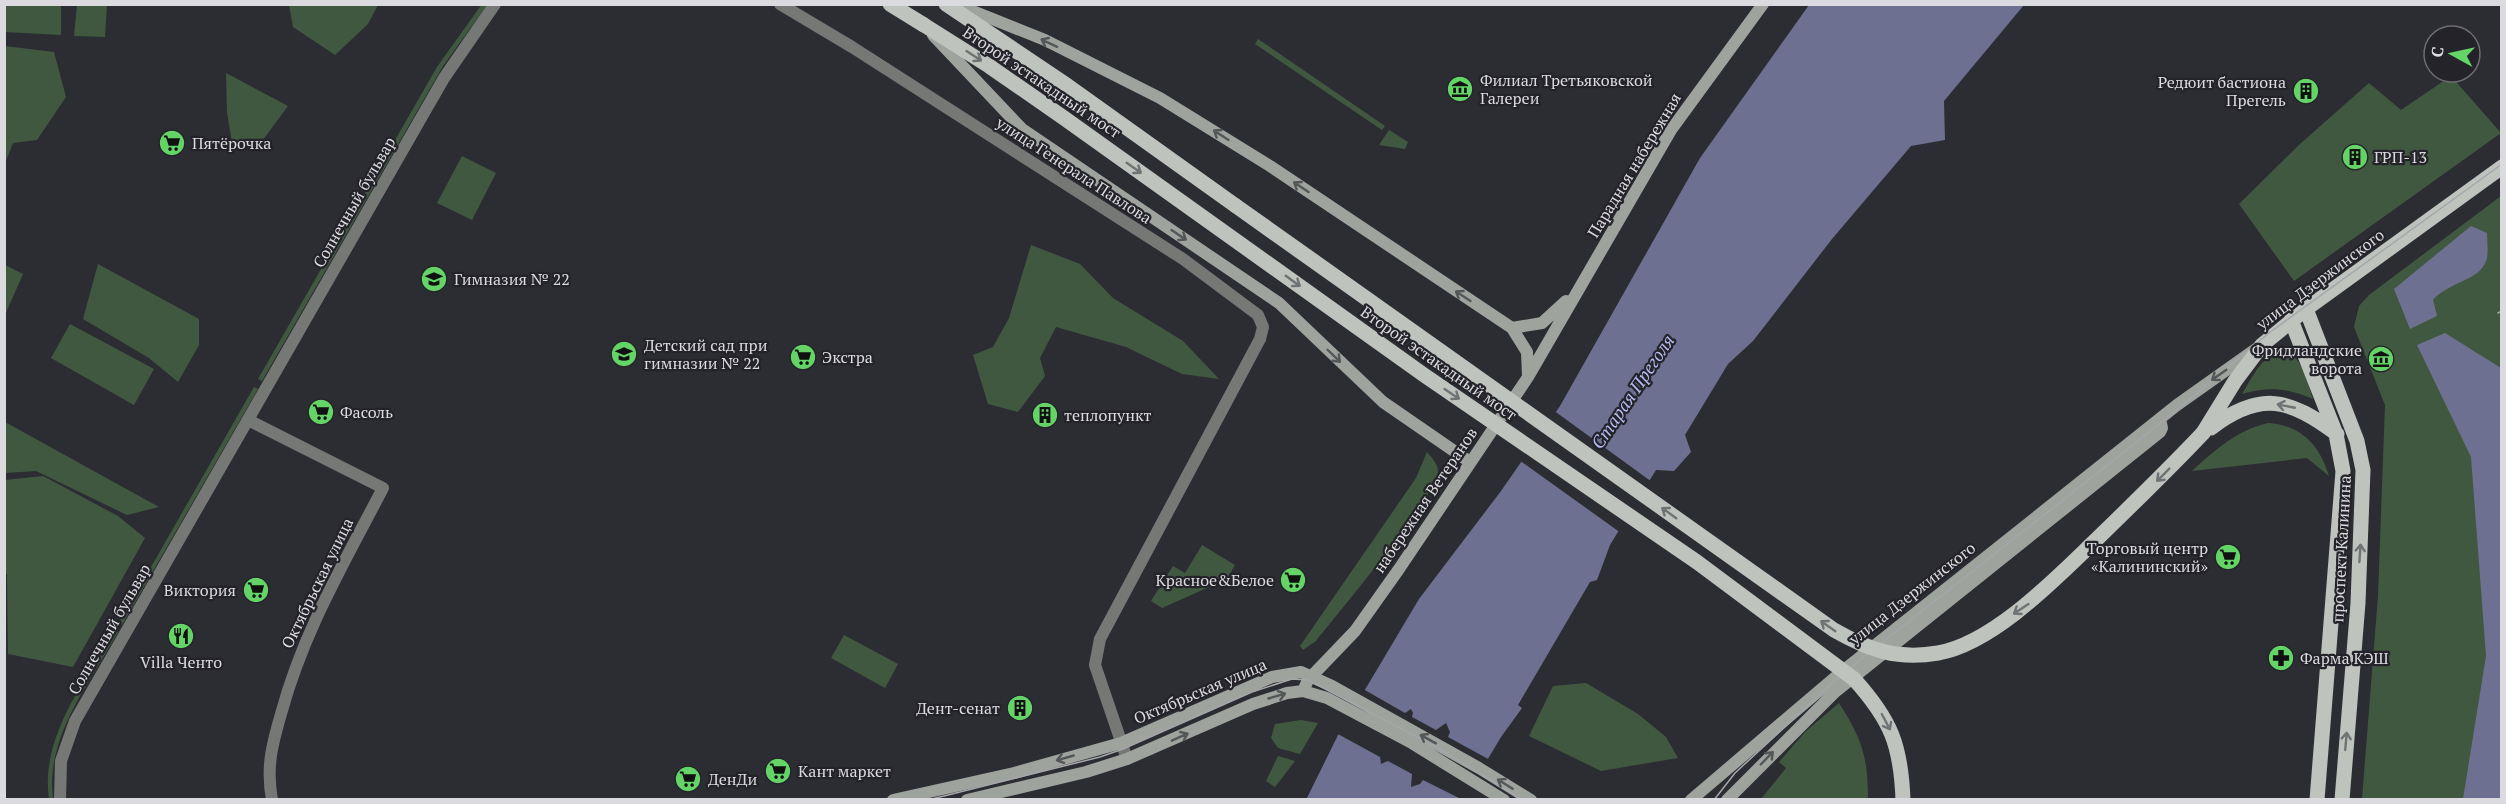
<svg xmlns="http://www.w3.org/2000/svg" width="2506" height="804" font-family="'PT Serif',serif">
<rect width="100%" height="100%" fill="#2c2d33"/>
<!-- green -->
<path fill="#415840" d="M5,4L61,5V35L5,32Z
M482,4L487,5L443,66L262,381L258,379L437,67Z
M77,5H107L105,37L74,36Z
M289,5V4L378,5L368,24L335,55L293,27Z
M1258,39L1385,126L1382,130L1255,44Z
M5,46L54,52L66,97L37,140L13,143L5,163Z
M226,73L288,106L260,144L232,143L227,112Z
M2451,76L2501,133L2294,281L2239,204L2300,144L2369,83L2401,110Z
M1389,130L1408,142L1405,149L1379,145Z
M462,156L496,173L472,220L437,203Z
M2501,196V799H2362L2378,596L2385,405L2354,327L2359,306L2369,295Z
M1031,245L1080,264L1113,298L1183,341L1219,379L1182,374L1126,347L1056,327L1040,358L1045,376L1018,412L988,404L973,355L993,347L1009,318Z
M98,264L199,319V345L178,382L149,358L83,319Z
M5,265L23,274L5,315Z
M70,324L154,369L134,405L51,358Z
M2285,350C2303,359 2307,381 2313,399C2288,388 2268,386 2242,394C2252,378 2264,351 2285,350Z
M254,387L258,389L122,625L119,623Z
M5,422L159,507L127,515L36,471L5,473Z
M2268,423C2302,425 2320,446 2329,476L2307,458L2192,471C2215,450 2237,430 2268,423Z
M1427,452C1432,458 1438,464 1438,472C1435,498 1338,613 1316,641L1303,650L1300,646L1416,478Z
M43,476L118,516L145,538L73,667L8,654L7,574H4L5,480Z
M1202,545L1235,565L1227,579L1162,608L1151,601L1173,566L1185,573Z
M115,630L118,632C89,684 45,737 53,799H49C40,737 85,682 115,630Z
M844,635L898,664L885,688L831,658Z
M1586,683L1638,714L1666,737L1678,758L1601,771L1529,736L1553,686Z
M1839,703C1862,739 1868,757 1868,799H1761L1786,768L1779,762L1806,731Z
M1301,720L1318,723L1300,754L1278,748L1271,738L1275,724Z
M1278,756L1295,761L1275,787L1266,781Z"/>
<!-- water -->
<path fill="#6d7090" d="M1809,5H2024L1944,101L1945,140L1911,146L1832,239L1753,341L1728,364L1685,435L1691,452L1674,471L1656,470L1610,545L1597,580L1590,582L1518,705L1522,708L1501,737L1464,799L1306,800L1338,735L1419,599L1501,491L1560,406L1700,158Z
M2471,226L2487,233C2487,241 2489,254 2486,261C2479,281 2448,282 2433,300L2437,316L2410,329L2394,289Z
M2445,333L2501,368V799H2463L2486,656L2471,457L2417,345Z"/>
<!-- pier -->
<path fill="#2c2d33" d="M1553,410L1652,482L1621,533L1519,460Z
M1363,689L1405,713L1411,709L1413,713L1412,717L1436,730L1446,723L1450,732L1448,737L1490,760L1468,800L1461,799L1423,780L1420,784L1411,787L1412,774L1388,761L1381,764L1380,757L1336,733Z"/>
<g fill="none" stroke-linecap="round" stroke-linejoin="round">
<!-- minor -->
<path stroke="#767876" stroke-width="12" d="M248,420L383,488C344,563 303,632 281,714C272,745 266,767 272,800"/>
<!-- tertiary -->
<path stroke="#767876" stroke-width="12" d="M780,4L852,47L1183,259L1258,315L1263,327L1260,339L1100,639L1095,665L1127,759
M60,800L61,761L75,721L444,78L495,4"/>
<!-- secondary -->
<path stroke="#9fa39e" stroke-width="12" d="M955,4L1045,40L1160,98L1270,166L1512,328L1527,352L1528,376
M933,35L1022,129L1279,303L1383,402L1470,462
M1512,328L1542,323L1566,301
M1303,691L1308,680L1355,631L1399,569L1528,377L1671,130L1763,4
M893,800L1014,773L1121,743L1272,677L1301,672L1332,686L1479,768L1531,800
M967,800L1086,772L1127,759L1253,704L1287,693L1303,691L1327,698L1410,742L1504,800
M1691,800L1839,674L2177,405L2256,349
M1727,800L1835,692L2160,432L2162,428L2160,419"/>
<!-- primary -->
<path stroke="#bec3be" stroke-width="15" d="M890,4L924,25
M946,4L1068,86L1236,206
M2306,309L2357,441L2363,470L2358,603L2342,800
M2291,320L2336,434L2343,471L2317,800
M2211,428C2261,390 2290,399 2337,434
M2203,433L2235,381L2262,345L2306,309L2502,167
M1854,679C1891,720 1901,745 1903,800"/>
<!-- tram -->
<path stroke="#a6a6ab" stroke-width="1.5" d="M2498,313L2502,311
M928,800L1100,757L1123,749L1252,692L1292,679L1308,680L1438,748L1523,800
M1714,800L1735,773L1841,675L2162,422L2269,333L2502,164"/>
<!-- primary-bridge -->
<path stroke="#bec3be" stroke-width="15" d="M924,25L989,66L1064,118L1424,375L1697,562L1854,679
M1236,206L1834,630C1869,650 1897,660 1938,653C1995,643 2059,575 2100,536C2135,502 2170,468 2203,433"/>
</g>
<!-- one-way arrows -->
<defs><path id="oneway-shaft" d="M-6 0H5M1.5-3L5.5 0L1.5 3" fill="none" stroke-width="1.6" stroke-linecap="round" stroke-linejoin="round" transform="scale(1.5)"/></defs>
<g stroke="#555658">
<use href="#oneway-shaft" transform="translate(1049 43) rotate(-155)"/>
<use href="#oneway-shaft" transform="translate(1221 135) rotate(-147)"/>
<use href="#oneway-shaft" transform="translate(1301 187) rotate(-146)"/>
<use href="#oneway-shaft" transform="translate(1179 235) rotate(34)"/>
<use href="#oneway-shaft" transform="translate(1463 296) rotate(-147)"/>
<use href="#oneway-shaft" transform="translate(1334 356) rotate(44)"/>
<use href="#oneway-shaft" transform="translate(2219 375) rotate(145)"/>
<use href="#oneway-shaft" transform="translate(1277 696) rotate(-16)"/>
<use href="#oneway-shaft" transform="translate(1180 737) rotate(-24)"/>
<use href="#oneway-shaft" transform="translate(1428 739) rotate(-151)"/>
<use href="#oneway-shaft" transform="translate(1065 758) rotate(164)"/>
<use href="#oneway-shaft" transform="translate(1767 758) rotate(-46)"/>
<use href="#oneway-shaft" transform="translate(1505 784) rotate(-148)"/>
</g>
<g stroke="#707374">
<use href="#oneway-shaft" transform="translate(974 56) rotate(33)"/>
<use href="#oneway-shaft" transform="translate(1134 168) rotate(35)"/>
<use href="#oneway-shaft" transform="translate(1293 281) rotate(36)"/>
<use href="#oneway-shaft" transform="translate(1452 394) rotate(34)"/>
<use href="#oneway-shaft" transform="translate(2286 406) rotate(-169)"/>
<use href="#oneway-shaft" transform="translate(2163 475) rotate(135)"/>
<use href="#oneway-shaft" transform="translate(1669 513) rotate(-144)"/>
<use href="#oneway-shaft" transform="translate(2360 553) rotate(-86)"/>
<use href="#oneway-shaft" transform="translate(2021 609) rotate(147)"/>
<use href="#oneway-shaft" transform="translate(1828 626) rotate(-145)"/>
<use href="#oneway-shaft" transform="translate(1886 722) rotate(62)"/>
<use href="#oneway-shaft" transform="translate(2346 741) rotate(-85)"/>
</g>
<!-- icons -->
<defs>
<g id="museum-disc" transform="scale(1.35)"><circle r="9.5" fill="#65d467" stroke="#232329"/><path d="M0-6L6-3V-2H-6V-3ZM-5-1h2V3h-2ZM-1-1h2V3h-2ZM3-1h2V3H3ZM-6 4H6V6H-6Z" fill="#111"/></g>
<g id="building-disc" transform="scale(1.35)"><circle r="9.5" fill="#65d467" stroke="#232329"/><path d="M-4-6H4V6H1V3H-1V6H-4ZM-2.5-4.3h1.7v1.8h-1.7ZM.8-4.3h1.7v1.8H.8ZM-2.5-1h1.7V.8h-1.7ZM.8-1h1.7V.8H.8Z" fill="#111"/></g>
<g id="supermarket-disc" transform="scale(1.35)"><circle r="9.5" fill="#65d467" stroke="#232329"/><path d="M-6-5.5h2.5l.6 2H6L4.5 2H-2.5L-4.4-4H-6ZM-1.5 3.2a1.3 1.3 0 1 0 .1 0ZM3 3.2a1.3 1.3 0 1 0 .1 0Z" fill="#111"/></g>
<g id="school-disc" transform="scale(1.35)"><circle r="9.5" fill="#65d467" stroke="#232329"/><path d="M0-5L7-2L0 1L-7-2ZM-4 1L0 2.5L4 1V4Q0 6-4 4Z" fill="#111"/></g>
<g id="restaurant-disc" transform="scale(1.35)"><circle r="9.5" fill="#65d467" stroke="#232329"/><path d="M-5-6h1v4h1v-4h1v4h1v-4h1v5L-1.5 .5V6h-2V.5L-5-1ZM5-6V6H3V1.5H1.5Q1.5-4 5-6Z" fill="#111"/></g>
<g id="pharmacy-disc" transform="scale(1.35)"><circle r="9.5" fill="#65d467" stroke="#232329"/><path d="M-2-6h4v4h4v4h-4v4h-4v-4h-4v-4h4Z" fill="#111"/></g>
</defs>
<g fill-rule="evenodd">
<use href="#museum-disc" x="1460" y="89"/>
<use href="#building-disc" x="2306" y="91"/>
<use href="#supermarket-disc" x="172" y="143"/>
<use href="#building-disc" x="2355" y="157"/>
<use href="#school-disc" x="434" y="279"/>
<use href="#school-disc" x="624" y="354"/>
<use href="#supermarket-disc" x="803" y="357"/>
<use href="#museum-disc" x="2381" y="359"/>
<use href="#supermarket-disc" x="321" y="412"/>
<use href="#building-disc" x="1045" y="415"/>
<use href="#supermarket-disc" x="2228" y="557"/>
<use href="#supermarket-disc" x="1293" y="580"/>
<use href="#supermarket-disc" x="256" y="590"/>
<use href="#restaurant-disc" x="181" y="636"/>
<use href="#pharmacy-disc" x="2281" y="658"/>
<use href="#building-disc" x="1020" y="708"/>
<use href="#supermarket-disc" x="778" y="771"/>
<use href="#supermarket-disc" x="688" y="779"/>
</g>
<g text-anchor="middle" stroke-width="4.5" stroke-linejoin="round" paint-order="stroke">
<!-- poi labels -->
<g font-size="16" fill="#dbdbdf" stroke="#232329" text-anchor="start">
<text x="1480" y="86">Филиал Третьяковской<tspan x="1480" dy="18">Галереи</tspan></text>
<text x="2286" y="88" text-anchor="end">Редюит бастиона<tspan x="2286" dy="18">Прегель</tspan></text>
<text x="192" y="149">Пятёрочка</text>
<text x="2374" y="163">ГРП-13</text>
<text x="454" y="285">Гимназия № 22</text>
<text x="644" y="351">Детский сад при<tspan x="644" dy="18">гимназии № 22</tspan></text>
<text x="2362" y="356" text-anchor="end">Фридландские<tspan x="2362" dy="18">ворота</tspan></text>
<text x="822" y="363">Экстра</text>
<text x="340" y="418">Фасоль</text>
<text x="1064" y="421">теплопункт</text>
<text x="2208" y="554" text-anchor="end">Торговый центр<tspan x="2208" dy="18">«Калининский»</tspan></text>
<text x="1274" y="586" text-anchor="end">Красное&amp;Белое</text>
<text x="236" y="596" text-anchor="end">Виктория</text>
<text x="2300" y="664">Фарма КЭШ</text>
<text x="181" y="668" text-anchor="middle">Villa Ченто</text>
<text x="1000" y="714" text-anchor="end">Дент-сенат</text>
<text x="798" y="777">Кант маркет</text>
<text x="708" y="785">ДенДи</text>
</g>
<!-- street labels -->
<g font-size="16" fill="#dbdbdf" stroke="#232329">
<text transform="translate(1042 82) rotate(34)" y="6">Второй эстакадный мост</text>
<text transform="translate(1634 165) rotate(-59)" y="6">Парадная набережная</text>
<text transform="translate(1074 170) rotate(33)" y="6">улица Генерала Павлова</text>
<text transform="translate(354 202) rotate(-60)" y="6">Солнечный бульвар</text>
<text transform="translate(2320 279) rotate(-37)" y="6">улица Дзержинского</text>
<text transform="translate(1439 363) rotate(35)" y="6">Второй эстакадный мост</text>
<text transform="translate(1425 500) rotate(-56)" y="6">набережная Ветеранов</text>
<text transform="translate(2341 549) rotate(-87)" y="6">проспект Калинина</text>
<text transform="translate(317 583) rotate(-64)" y="6">Октябрьская улица</text>
<text transform="translate(1912 593) rotate(-38)" y="6">улица Дзержинского</text>
<text transform="translate(109 629) rotate(-60)" y="6">Солнечный бульвар</text>
<text transform="translate(1200 691) rotate(-23)" y="6">Октябрьская улица</text>
</g>
<!-- water labels -->
<g font-size="18" font-style="italic" fill="#b4baf2" stroke="#232329">
<text transform="translate(1633 392) rotate(-56)" y="6">Старая Преголя</text>
</g>
</g>
<!-- border -->
<rect width="2506" height="804" fill="none" stroke="#dbdbdf" stroke-width="12"/>
<!-- north arrow -->
<g transform="translate(2452 54) rotate(278)"><circle r="28" fill="#232329" stroke="#6d6d72" stroke-width="1.5"/>
<path d="M0-4.5L10 22L0 15L-10 22Z" fill="#65d467"/>
<text y="-9" font-size="16" font-weight="bold" text-anchor="middle" fill="#dbdbdf">С</text>
</g>
</svg>
